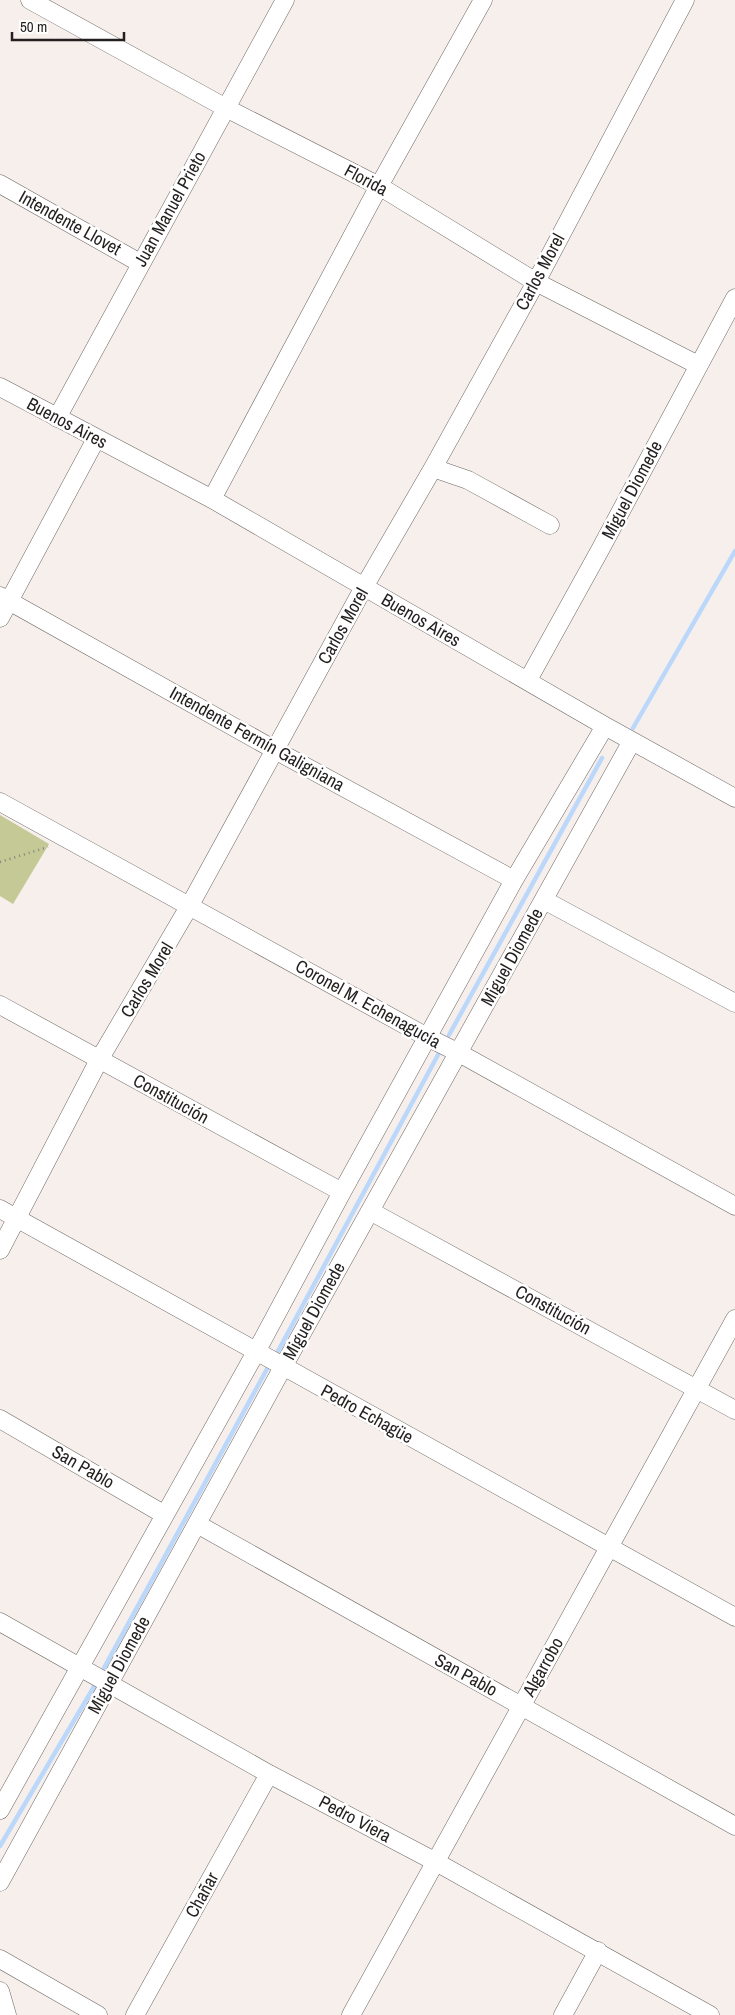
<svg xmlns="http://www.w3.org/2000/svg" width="735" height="2015" font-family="'Archivo Narrow',sans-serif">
<rect width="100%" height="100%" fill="#f7efec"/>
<!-- green -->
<path fill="#c4c996" d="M0,815L49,844L13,904L0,896Z"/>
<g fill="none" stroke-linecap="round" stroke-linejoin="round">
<!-- stream -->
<path stroke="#bbd8fb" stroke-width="4.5" d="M633,728L735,551
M449,1035L602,758
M277,1353L439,1053
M104,1668L267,1369
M0,1846L95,1685"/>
<!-- minor casing -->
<g stroke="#6e6865" stroke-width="19">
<path id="minor" d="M30,0L226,108L379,186L536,282L698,365
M0,184L140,263
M0,387L212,499L605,726L735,798
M57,418L285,0
M433,468L468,480L550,525
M212,499L379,186L483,0
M0,596L275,750L514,880
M0,618L96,439
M528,680L600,550L735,298
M0,802L427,1037L459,1053L735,1206
M544,900L735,1003
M0,1005L342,1192
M0,1209L735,1617
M370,1211L735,1410
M0,1250L99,1060L190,905L364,587L433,468L536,282L685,0
M0,1419L165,1515
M197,1524L735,1826
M0,1622L269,1774L436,1862L710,2015
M0,1810L256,1352L342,1192L514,880L605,726
M0,1882L283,1367L632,741
M0,1959L98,2015
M0,1991L7,2015
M135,2015L269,1774
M351,2015L735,1319
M563,2015L598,1951"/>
</g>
<!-- path -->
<path stroke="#878280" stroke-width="2.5" stroke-dasharray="1 4" stroke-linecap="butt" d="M0,862L48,847"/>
<!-- minor -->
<use href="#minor" stroke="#fff" stroke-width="18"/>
</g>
<g text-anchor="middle" stroke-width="5" stroke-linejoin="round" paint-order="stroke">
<!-- street labels -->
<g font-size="18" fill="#221f1e" stroke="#fff">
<text transform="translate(366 180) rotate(28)" y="6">Florida</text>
<text transform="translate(170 209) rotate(-61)" y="6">Juan Manuel Prieto</text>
<text transform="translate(70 223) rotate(29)" y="6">Intendente Llovet</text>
<text transform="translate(540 272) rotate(-62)" y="6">Carlos Morel</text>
<text transform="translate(67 423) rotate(28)" y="6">Buenos Aires</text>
<text transform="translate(632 490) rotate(-62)" y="6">Miguel Diomede</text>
<text transform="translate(421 620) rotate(30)" y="6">Buenos Aires</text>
<text transform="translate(343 626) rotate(-61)" y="6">Carlos Morel</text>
<text transform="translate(257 739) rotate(29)" y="6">Intendente Fermín Galigniana</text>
<text transform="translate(512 957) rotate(-61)" y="6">Miguel Diomede</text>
<text transform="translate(147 980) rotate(-59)" y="6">Carlos Morel</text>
<text transform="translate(368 1004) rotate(29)" y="6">Coronel M. Echenagucía</text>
<text transform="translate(171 1099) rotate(29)" y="6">Constitución</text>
<text transform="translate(553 1310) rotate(29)" y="6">Constitución</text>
<text transform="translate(314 1311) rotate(-61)" y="6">Miguel Diomede</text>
<text transform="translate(367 1414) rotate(29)" y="6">Pedro Echagüe</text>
<text transform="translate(83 1467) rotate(30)" y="6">San Pablo</text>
<text transform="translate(119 1665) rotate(-61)" y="6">Miguel Diomede</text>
<text transform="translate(543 1667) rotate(-61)" y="6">Algarrobo</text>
<text transform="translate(466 1675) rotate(29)" y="6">San Pablo</text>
<text transform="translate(355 1819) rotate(28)" y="6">Pedro Viera</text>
<text transform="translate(202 1895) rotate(-61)" y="6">Chañar</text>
</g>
</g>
<!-- scale -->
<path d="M12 32v8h112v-8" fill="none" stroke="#221f1e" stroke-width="2.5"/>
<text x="20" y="32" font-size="15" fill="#221f1e" stroke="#ffffff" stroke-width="4" paint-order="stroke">50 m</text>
</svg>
